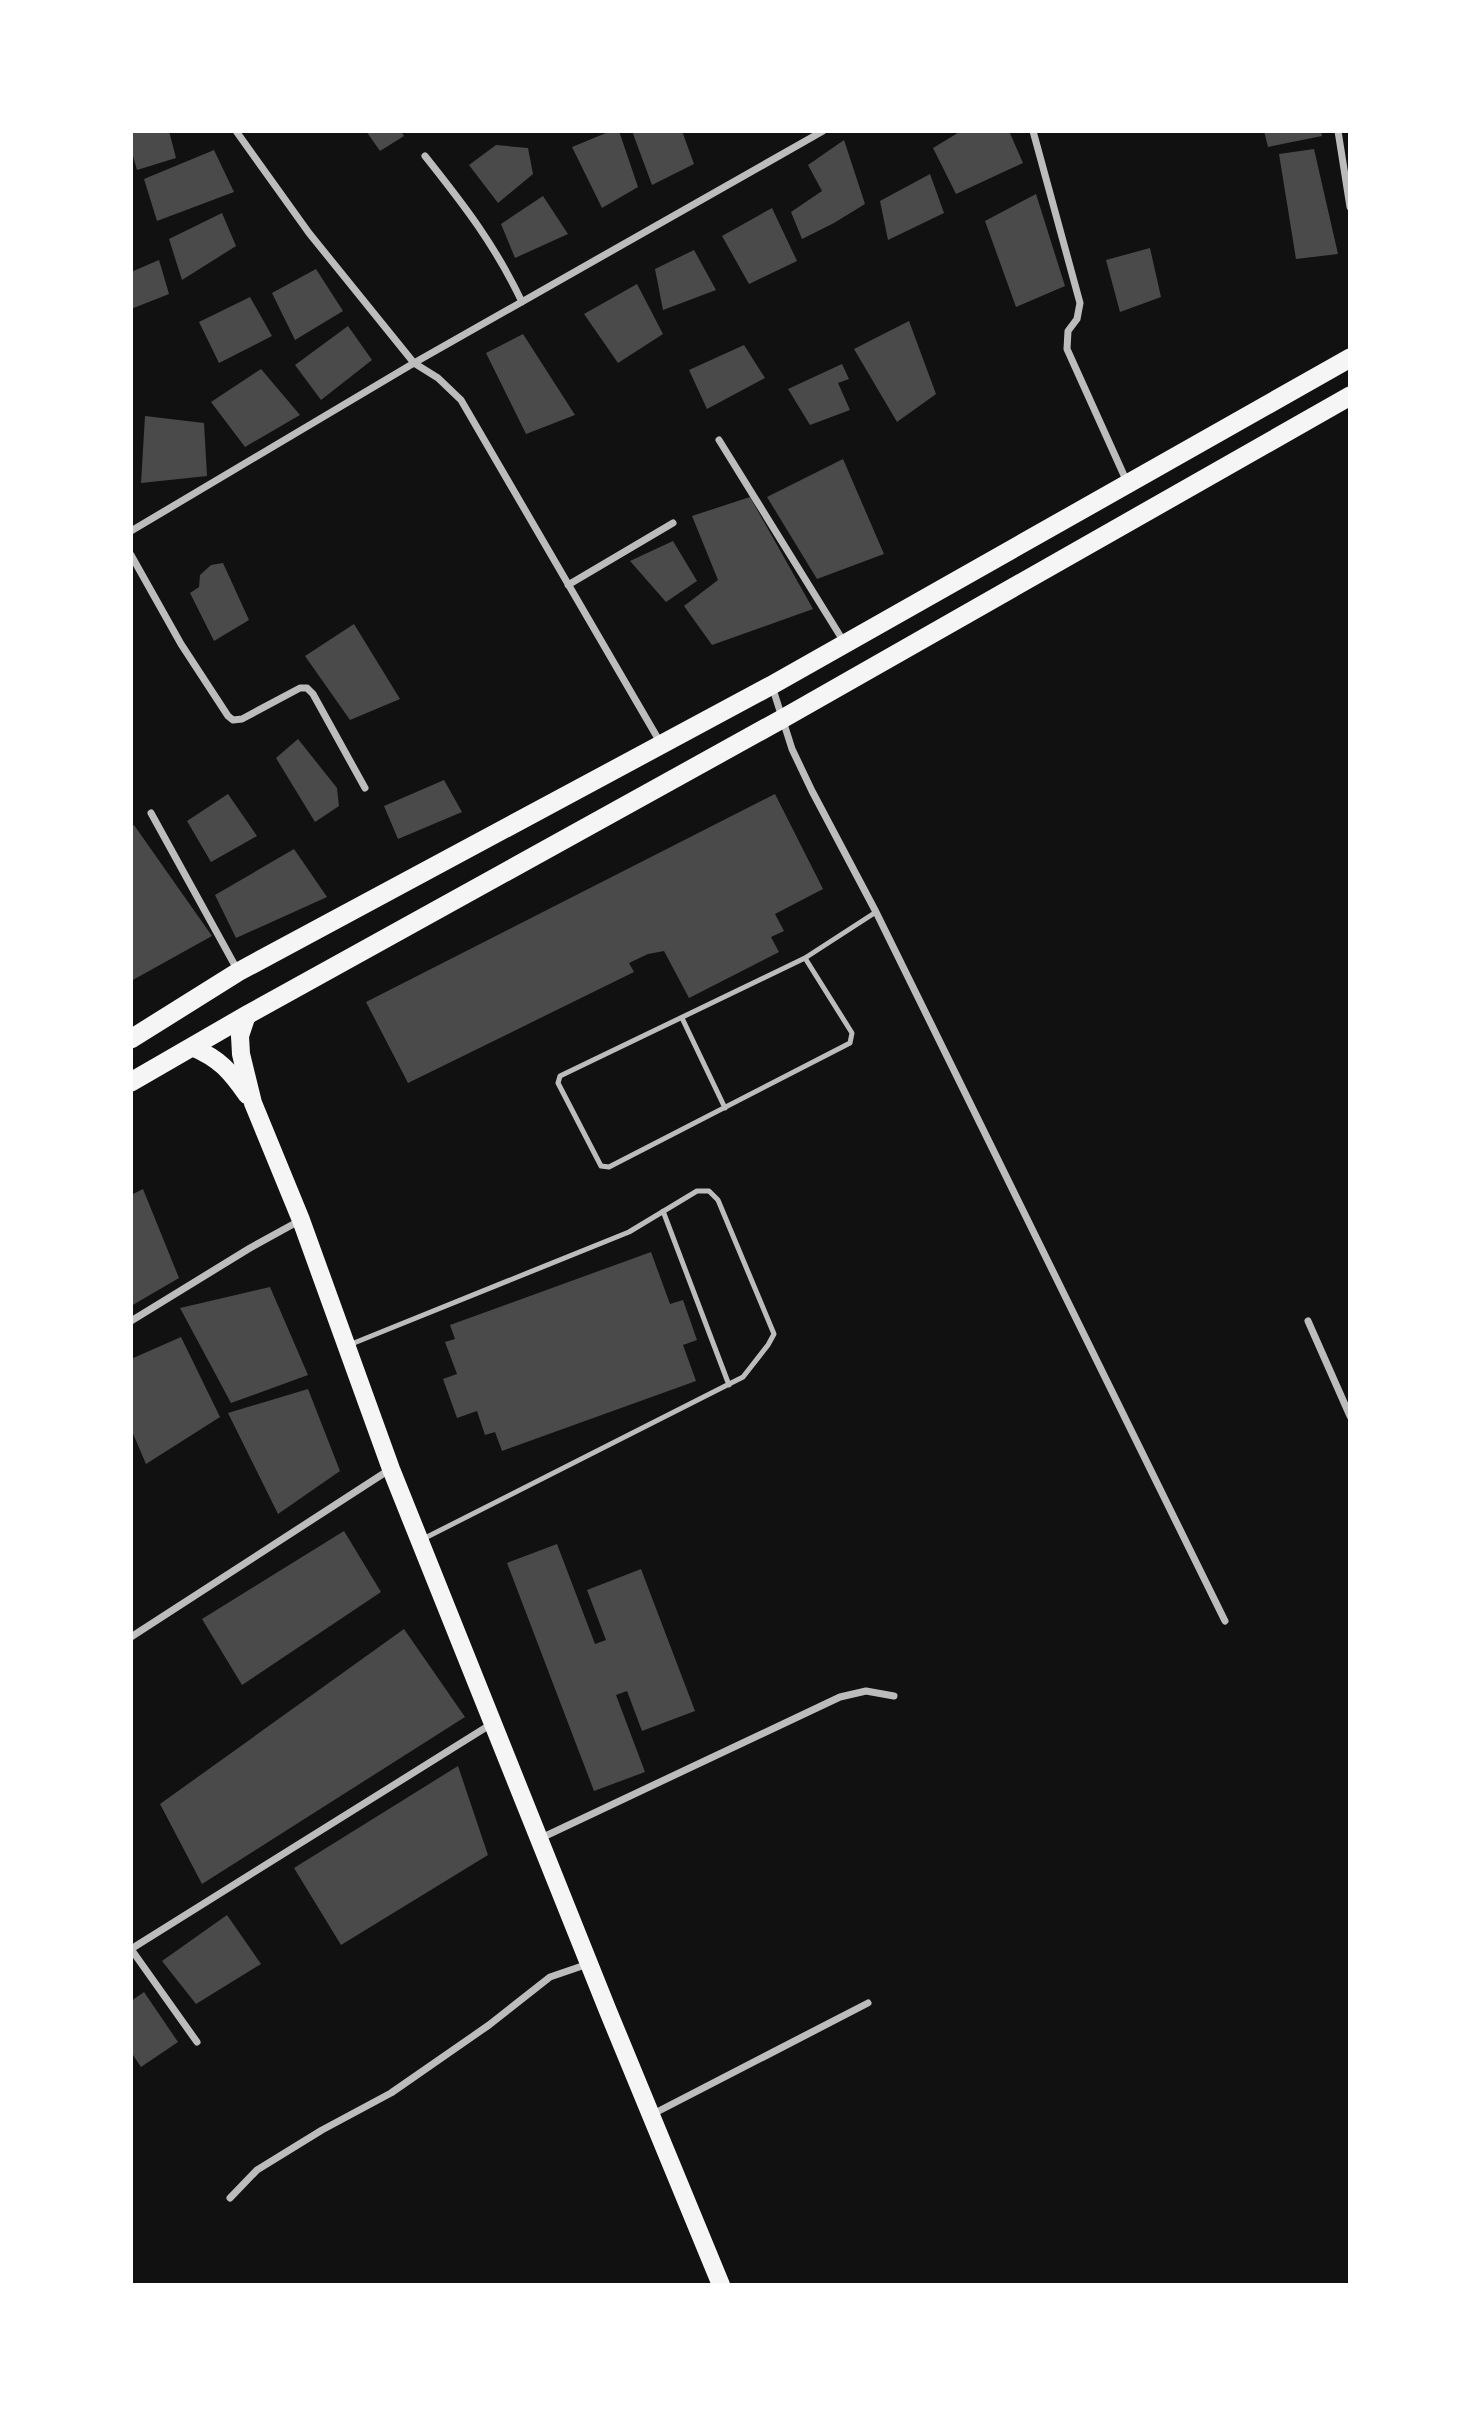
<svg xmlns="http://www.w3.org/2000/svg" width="1481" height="2416" font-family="Lato,sans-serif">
<rect width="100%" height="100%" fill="#111"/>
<!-- building -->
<path fill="#4a4a4a" d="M131,131H169L176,158L137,170L131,149Z
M366,131H401L404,136L380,151Z
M611,131H619L638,187L602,208L572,147Z
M632,131H682L694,164L652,185Z
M961,131H1009L1023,163L956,194L933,148Z
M1264,131H1321L1322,136L1268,147Z
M844,140L865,204L834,223L802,239L791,212L822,191L808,165Z
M496,145L528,148L533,174L498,203L469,165Z
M1314,149L1338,254L1296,259L1279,154Z
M214,150L234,192L157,221L144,179Z
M930,174L944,213L888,240L880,201Z
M1036,194L1065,286L1016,307L985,221Z
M543,196L568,234L515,258L501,224Z
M772,208L797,261L749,284L722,236Z
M222,213L236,246L182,280L169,239Z
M1150,248L1161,297L1120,312L1106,260Z
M694,250L716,290L663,310L655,269Z
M159,260L169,294L131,309V272Z
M316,269L343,311L295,340L272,293Z
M637,284L663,334L618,363L584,314Z
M250,297L272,336L219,363L199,322Z
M909,321L936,394L897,422L854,349Z
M348,326L372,360L321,400L295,365Z
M523,334L575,415L526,434L486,353Z
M744,345L765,378L707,409L689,370Z
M842,364L849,379L838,383L850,410L810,425L788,389Z
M261,369L300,415L245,447L211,402Z
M145,416L204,423L207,476L141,483Z
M843,459L884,554L817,579L767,497Z
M750,497L813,609L712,645L684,606L718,580L692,516Z
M673,541L697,581L666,602L630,561Z
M223,563L249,620L214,641L190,593L199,587L200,575L211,565Z
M354,624L400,699L350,720L305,656Z
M298,739L337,788L339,806L315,822L276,758Z
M444,780L462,812L398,839L384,806Z
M228,794L257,836L211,862L187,821Z
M775,794L823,889L775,914L784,931L771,937L779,952L689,998L664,951L648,954L629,963L634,972L408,1083L366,1002Z
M134,825L212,936L131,981V827Z
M294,849L327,897L236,938L215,895Z
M143,1189L179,1278L131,1306V1195Z
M651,1252L670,1304L683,1300L697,1340L683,1345L696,1381L502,1451L495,1432L485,1435L477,1411L457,1418L443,1379L457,1374L445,1342L455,1339L450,1325Z
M270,1287L308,1375L231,1403L180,1308Z
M181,1337L220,1417L146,1464L131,1429V1359Z
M308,1389L340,1471L278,1514L228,1413Z
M344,1531L381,1592L242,1685L202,1619Z
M557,1544L595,1644L606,1640L587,1590L641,1569L695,1711L642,1731L627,1691L616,1695L645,1772L594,1791L507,1563Z
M404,1629L465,1717L202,1884L160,1804Z
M458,1766L488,1855L341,1945L294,1868Z
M227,1915L261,1964L196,2004L162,1961Z
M144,1992L178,2042L141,2067L131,2052V2001Z"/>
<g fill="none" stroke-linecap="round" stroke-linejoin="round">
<!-- service -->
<path stroke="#bcbcbc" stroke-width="5" d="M805,958L852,1033L850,1043L609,1167L601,1166L558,1083L560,1076L805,958L876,912
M682,1018L725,1108
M663,1211L729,1385
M349,1345L629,1232L697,1191H709L718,1200L774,1334L768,1345L743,1377L423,1539"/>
<!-- minor -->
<path stroke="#bcbcbc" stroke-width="7" d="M236,131L309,233L414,363L438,378L461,400L660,742
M1033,131L1080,303L1077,319L1068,331L1067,349L1127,482
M1338,131L1350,207
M425,156C464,205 495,245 522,302
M719,440L844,642
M131,531L414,363L823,131
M131,555L181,644L228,716L233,720L242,719L300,688H307L313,694L365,788
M568,585L673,523
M772,686L792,749L812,791L876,912L1225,1621
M151,813L238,971
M131,1321L250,1248L299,1221
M1308,1321L1350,1416
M131,1637L389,1470
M539,1839L840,1697L866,1691L894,1696
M131,1949L493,1723
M131,1949L197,2042
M651,2115L868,2003
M230,2198L257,2170L322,2130L391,2093L489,2025L550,1977L588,1964"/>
<!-- primary -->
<path stroke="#f5f5f5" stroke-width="18" d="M247,1015L240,1036L241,1054L253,1103L301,1220L391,1469L608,2011L721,2285
M192,1047C220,1059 230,1071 247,1095"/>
<!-- trunk -->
<path stroke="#f5f5f5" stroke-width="19" d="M131,1039L238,972L772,685L1350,358
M131,1082L247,1015L782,719L1350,396"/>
</g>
<!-- border -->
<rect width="1481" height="2416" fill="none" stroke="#ffffff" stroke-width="266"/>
</svg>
